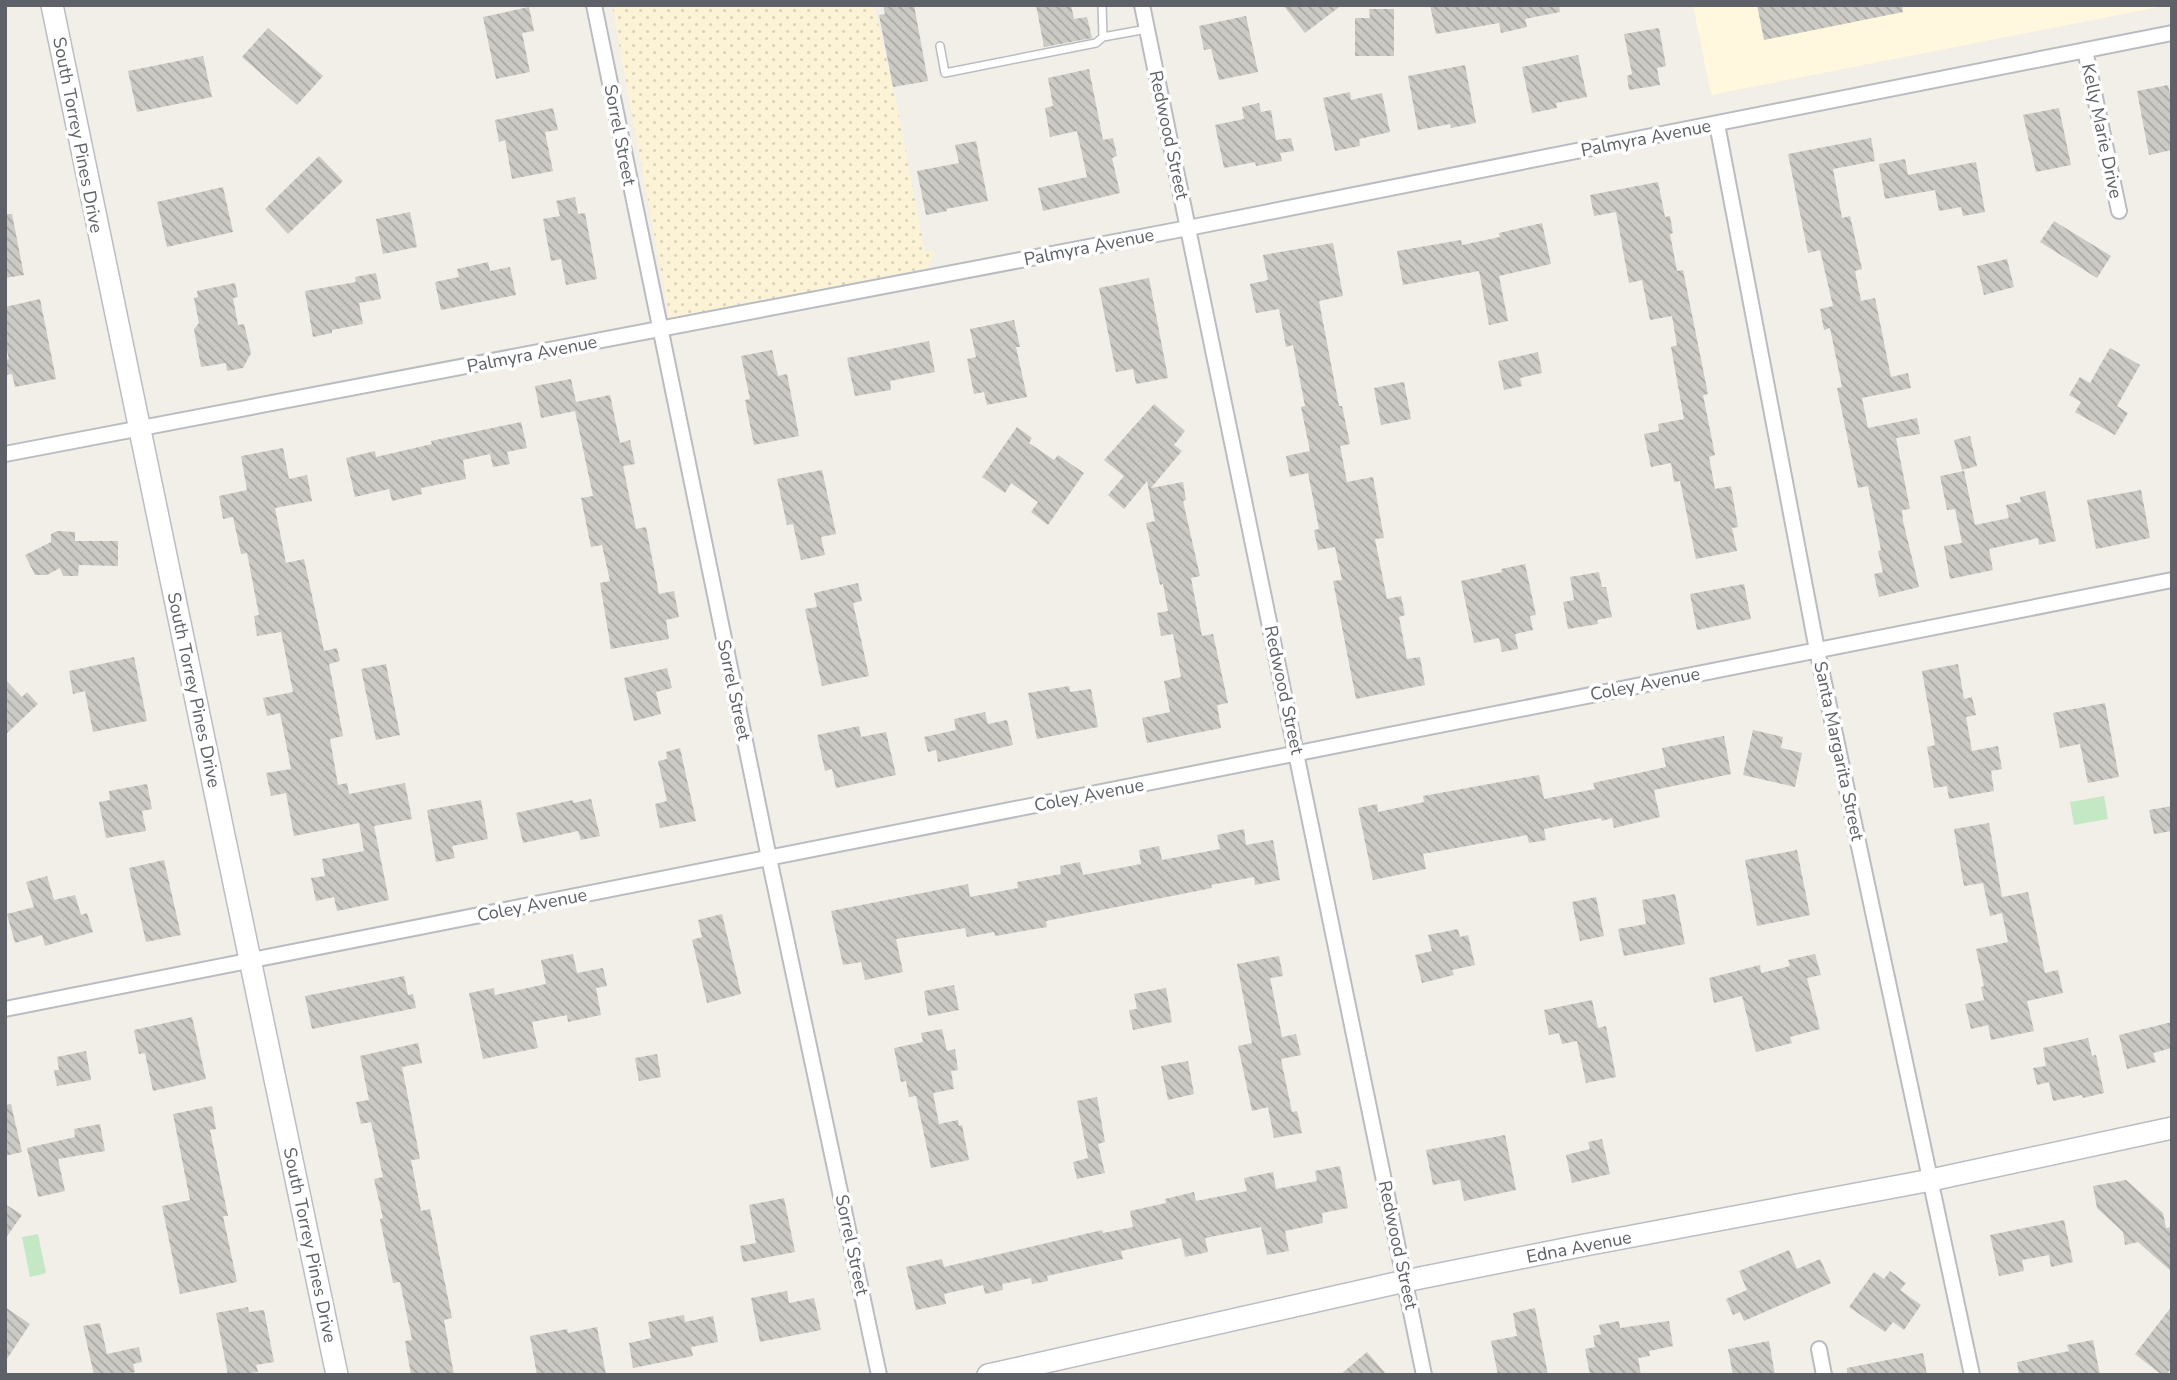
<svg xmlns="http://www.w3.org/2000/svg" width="2177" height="1380" font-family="'Nunito Sans',sans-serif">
<defs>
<pattern id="sand-dots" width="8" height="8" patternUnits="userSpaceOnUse" patternTransform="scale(1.75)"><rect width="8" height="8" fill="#fcf3d7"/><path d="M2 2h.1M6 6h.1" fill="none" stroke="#dad3bb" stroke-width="1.8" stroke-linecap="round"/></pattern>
<pattern id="building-back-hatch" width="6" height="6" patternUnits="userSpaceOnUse" patternTransform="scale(1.75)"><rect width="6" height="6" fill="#cccac4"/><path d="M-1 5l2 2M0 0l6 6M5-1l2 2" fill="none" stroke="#a9a7a3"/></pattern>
</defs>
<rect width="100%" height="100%" fill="#f1efe7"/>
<!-- commercial -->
<path fill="#fff7de" d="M1693,5H2169L1711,95Z"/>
<!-- green -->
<path fill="#c4e8c4" d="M2104,796L2108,819L2074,825L2070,802Z
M38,1234L46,1273L30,1277L22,1237Z"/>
<!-- sand -->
<path fill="url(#sand-dots)" d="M612,5H874L896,100L925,252L935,251L928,268L670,320Z"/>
<!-- building -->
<path fill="url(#building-back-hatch)" d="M883,5H914L928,81L893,87L879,15L885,14Z
M1036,5H1071L1074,19L1087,17L1092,38L1044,47Z
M1283,5H1342L1305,33Z
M1430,5H1559L1560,12L1525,19L1527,27L1501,33L1499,23L1436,34Z
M1757,5H1902L1903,12L1764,40Z
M529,7L534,31L522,33L530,72L496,79L483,17Z
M1369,9H1394V56H1355V18H1370Z
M1246,16L1258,72L1219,80L1211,49L1204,50L1199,26Z
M268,28L323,76L297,105L242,57Z
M1659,28L1666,66L1657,68L1660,85L1629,90L1627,76L1632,74L1624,34Z
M1578,55L1587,97L1556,103L1557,108L1532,113L1522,67Z
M203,56L212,97L137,112L128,71Z
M1465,65L1476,123L1451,128L1450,124L1418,130L1408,76Z
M1089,69L1103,140L1113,138L1117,156L1112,158L1120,193L1043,211L1038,188L1087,177L1077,131L1050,137L1045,108L1053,106L1048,78Z
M2168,85L2172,102V150L2149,155L2137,91Z
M1350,92L1351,100L1382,93L1390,132L1359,139L1360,146L1335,151L1323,98Z
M1259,103L1261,112L1271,110L1276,140L1291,138L1294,151L1280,153L1282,161L1256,166L1255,162L1224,168L1215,125L1244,119L1242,107Z
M553,108L558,130L545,132L553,171L512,179L505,140L499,142L495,120Z
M2059,108L2071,165L2036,172L2023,115Z
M1871,138L1875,161L1833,169L1842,218L1850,216L1862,269L1855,271L1861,301L1875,298L1891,377L1908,373L1911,388L1862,398L1868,428L1917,418L1920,434L1896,438L1910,509L1902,510L1903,521L1919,587L1879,597L1874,574L1883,572L1878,551L1881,550L1868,486L1858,488L1837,388L1842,387L1830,328L1824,330L1820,309L1833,306L1820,250L1808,253L1788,154Z
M976,141L988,201L946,209L947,211L926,215L917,171L959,163L955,145Z
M319,156L343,181L288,234L265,209Z
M1905,159L1908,175L1976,162L1985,212L1963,216L1961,207L1939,211L1935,190L1885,199L1879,164Z
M1658,182L1665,217L1670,216L1673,233L1670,234L1677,271L1683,270L1708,394L1703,395L1715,455L1709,457L1715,489L1731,486L1738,527L1732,528L1737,551L1696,559L1680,481L1674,482L1671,463L1651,467L1644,434L1659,431L1658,424L1684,419L1671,347L1677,345L1672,316L1650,320L1642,280L1629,283L1616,212L1594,216L1590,195Z
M223,187L233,232L167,247L157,202Z
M575,197L578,214L585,213L597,279L566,285L561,259L551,261L543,219L560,216L556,201Z
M410,212L417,247L383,254L376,219Z
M5,214H12L24,275L5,278Z
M2054,221L2111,256L2097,278L2040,242Z
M1542,223L1551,264L1499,276L1508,321L1489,325L1479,271L1403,285L1397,251L1461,240L1462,245L1500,237L1499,233Z
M1333,243L1343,296L1319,301L1339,406H1342L1350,444L1340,446L1347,482L1373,477L1384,538L1375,539L1387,599L1401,596L1405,615L1399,617L1407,659L1420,657L1425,685L1356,699L1333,581L1342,580L1335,547L1318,550L1314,530L1319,529L1308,473L1290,477L1286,456L1310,451L1301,407L1305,406L1293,345L1286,347L1279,309L1256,313L1250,284L1268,280L1263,255Z
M2007,259L2014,287L1984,295L1977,266Z
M488,262L490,271L510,267L516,295L441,310L435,282L459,277L457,269Z
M376,273L381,299L359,303L363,324L332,330V333L313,337L305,291L356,282L355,277Z
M1149,278L1168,378L1136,384L1133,369L1116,372L1099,288Z
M235,283L238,297L233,298L238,325L244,324L251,353L243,368L227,371L226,363L201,367L194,329L199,323L194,298L198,297L197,291Z
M40,299L56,379L15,387L12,374L5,375V360L9,359L5,342V307Z
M1014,320L1020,347H1016L1027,397L987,405L984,392L974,394L967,359L976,357L970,329Z
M929,341L935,372L890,381L891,390L855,396L847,358Z
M2110,348L2140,365L2117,406L2128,413L2115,435L2075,412L2081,402L2069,395L2080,377L2090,383Z
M772,350L778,376L787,374L799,436L754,445L745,400L750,399L741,356Z
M1538,352L1542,373L1520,378L1522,386L1504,390L1498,361Z
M571,379L576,402L610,395L620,443L630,440L635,464L623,466L636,529L646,527L659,594L674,591L679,617L666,620L669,639L611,649L600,583L610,581L602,545L591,547L581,498L593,496L575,411L541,418L535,386Z
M1404,382L1411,419L1381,425L1374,388Z
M1154,404L1185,431L1174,445L1182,451L1151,488L1183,482L1186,500L1183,501L1200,576L1191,578L1202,636L1213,634L1228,703L1217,705L1221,728L1147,743L1142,718L1170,712L1164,681L1181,677L1173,634L1161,636L1157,613L1168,611L1163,584L1160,585L1146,523L1155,521L1147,481L1124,509L1108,495L1124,476L1104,460Z
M521,422L527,448L507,452L510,464L493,467L490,454L463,460L466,479L421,488L422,494L392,501L389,489L355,497L346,458L375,451L376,457L432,444L431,441Z
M1017,427L1032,438L1029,443L1054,460L1058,455L1084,473L1048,525L1031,512L1038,502L1011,483L1005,493L982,477Z
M1970,436L1977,466L1962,470L1954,440Z
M283,448L289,479L307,475L312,501L275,508L286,563L304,559L324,651L337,648L340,661L329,664L343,736L330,739L338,785L347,783L349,794L405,783L412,819L374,826L389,900L337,911L334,897L316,901L311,878L325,876L322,859L364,851L359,823L294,836L286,793L271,796L266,773L291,769L280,713L267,716L263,698L293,692L281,632L257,636L254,616L259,615L247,553L241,554L233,517L223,519L219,496L247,490L241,456Z
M822,470L836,534L821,537L825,555L801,560L793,524L787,525L777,479Z
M1964,471L1975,525L2009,518L2006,505L2021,502L2020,497L2045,491L2056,541L2039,545L2038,538L1989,549L1993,570L1950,579L1944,546L1962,543L1955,509L1947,510L1940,476Z
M2141,490L2150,538L2096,549L2087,500Z
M57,531L75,532V541H118V566L79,565L78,576H63L60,568L47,575H35L25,555L51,542V534Z
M1525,564L1536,615L1530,616L1533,630L1515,634L1518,649L1502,652L1499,638L1474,643L1461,581L1502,572L1501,569Z
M1599,572L1602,587H1606L1612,617L1597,620L1598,624L1568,629L1563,602L1574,600L1570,577Z
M858,583L862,601L853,603L869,676L822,686L805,609L817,607L814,593Z
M1744,584L1751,619L1697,630L1690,594Z
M134,657L147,721L93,732L85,691L73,694L69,671Z
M386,664L400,735L376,740L361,669Z
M1958,664L1964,699L1972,697L1976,715L1966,717L1972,751L1998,746L2002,769L1991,771L1994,791L1949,799L1947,786L1934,788L1927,747L1935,745L1922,671Z
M667,668L672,688L656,692L661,714L634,721L624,678Z
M5,679L22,697L27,692L38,704L5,735Z
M1069,686L1070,692L1091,689L1098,727L1037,739L1028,693Z
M2105,703L2119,777L2088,783L2080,744L2060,748L2053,713Z
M985,712L988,724L1007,720L1013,745L938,762L936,750L928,752L924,737L956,730L954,719Z
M859,726L861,737L886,732L896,775L836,788L832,769L825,771L817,735Z
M1753,730L1783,737L1781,748L1802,753L1795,787L1743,775Z
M1724,736L1731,774L1654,790L1660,817L1614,828L1612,818L1602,821L1601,818L1544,829L1546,840L1529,843L1527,835L1423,854L1426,869L1373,880L1358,808L1377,804L1378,812L1424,802L1423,796L1539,775L1544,799L1595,789L1593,783L1666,767L1662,748Z
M680,748L696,821L660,828L655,804L667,801L658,761L667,759L666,752Z
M147,784L152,809L142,811L146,831L106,838L99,802L110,800L109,791Z
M591,799L600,836L581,840L578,831L523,843L516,813L573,800V803Z
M481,800L488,839L452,846L455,858L436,862L427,810Z
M2172,806V831L2154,834L2149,810Z
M1989,823L2002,897L2028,892L2045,973L2058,970L2063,993L2027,1001L2034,1031L1991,1040L1988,1025L1971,1029L1965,1004L1984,1000L1981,987L1984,986L1976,949L2008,942L2002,913L1990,916L1983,883L1964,886L1954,829Z
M1244,829L1246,845L1273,840L1280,880L1255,885L1254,877L1211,885L1212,888L1046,921L1047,927L995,936L994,932L967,937L965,928L896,939L903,972L865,980L861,962L843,965L831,911L968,884L970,897L1018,888L1017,882L1061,874L1060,866L1080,862L1083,875L1141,864L1139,850L1159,846L1162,860L1220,849L1217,835Z
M1797,850L1810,915L1757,926L1745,860Z
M164,860L181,935L146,942L129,868Z
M47,876L54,900L75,895L81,915L87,913L93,932L45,946L42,935L15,943L7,914L34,907L26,882Z
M1675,894L1685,944L1624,956L1618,929L1646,924L1642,900Z
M1596,897L1604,936L1580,941L1572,902Z
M722,914L741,994L707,1003L692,940L702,937L698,920Z
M1458,929L1460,937L1468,935L1475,965L1452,970L1454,975L1422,983L1415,955L1432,951L1428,935Z
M573,954L577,973L603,968L607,986L596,988L601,1015L568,1022L567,1015L532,1022L538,1048L483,1059L469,993L494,988L495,995L546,984L541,960Z
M1815,954L1821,975L1807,978L1820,1029L1790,1037L1792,1043L1756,1052L1742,996L1714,1003L1709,978L1760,965L1761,973L1790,966L1788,960Z
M1279,956L1283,976L1270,978L1282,1037L1296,1034L1301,1055L1281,1059L1292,1112L1297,1111L1302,1133L1274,1138L1268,1107L1252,1111L1238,1046L1252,1043L1237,964Z
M404,976L408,995L413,994L416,1008L312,1029L305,996Z
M954,985L959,1010L928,1016L924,991Z
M1166,988L1172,1022L1133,1030L1129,1010L1137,1009L1134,994Z
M1592,1000L1598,1028L1606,1026L1616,1077L1586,1083L1577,1041L1562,1044L1559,1033L1549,1035L1544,1010Z
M192,1017L206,1079L153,1091L145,1053L139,1054L134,1030Z
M2172,1022V1048L2153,1053L2156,1062L2127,1069L2119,1035Z
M942,1029L947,1051L955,1049L958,1070L951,1071L954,1089L933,1093L939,1124L958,1120L959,1126L962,1125L969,1160L931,1168L916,1096L909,1097L906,1081L901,1082L894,1048L923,1042L921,1033Z
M2088,1038L2092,1056L2096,1055L2104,1093L2083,1098L2082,1095L2053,1101L2049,1082L2037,1085L2033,1068L2046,1066L2043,1048Z
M418,1043L422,1063L402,1067L420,1159L411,1160L421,1211L430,1209L452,1318L444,1320L454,1375H411L405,1341L412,1340L400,1282L393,1283L380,1219L383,1218L374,1179L383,1177L371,1122L361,1124L356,1102L369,1100L360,1056Z
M86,1051L91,1080L57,1086L54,1070H59L57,1057Z
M657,1054L661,1077L639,1081L635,1058Z
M1188,1061L1194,1094L1168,1100L1161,1066Z
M1097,1097L1105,1142L1098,1144L1105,1173L1077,1179L1073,1162L1088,1158L1077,1101Z
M11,1104L22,1152L5,1156V1105Z
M212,1106L216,1129L210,1130L228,1216H223L237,1282L180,1294L162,1206L190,1200L173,1114Z
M100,1124L105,1151L58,1159L65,1191L38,1197L27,1148L75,1137L74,1129Z
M1505,1135L1516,1190L1464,1201L1460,1180L1433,1185L1426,1150Z
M1602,1139L1610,1174L1572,1183L1566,1155L1590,1149L1588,1142Z
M1340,1166L1348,1208L1322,1213L1323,1223L1285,1231L1289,1251L1267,1255L1261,1227L1205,1238L1208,1252L1185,1257L1181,1238L1121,1251L1123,1259L1047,1276L1048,1281L1032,1284L1031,1278L1002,1284L1003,1290L985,1294L983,1285L944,1294L946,1304L916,1310L906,1267L942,1259L944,1267L1102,1230L1103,1233L1133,1227L1130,1211L1166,1203L1165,1199L1194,1192L1196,1201L1247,1191L1244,1178L1273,1172L1276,1189L1317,1181L1315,1171Z
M2126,1180L2163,1213L2166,1228L2172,1227V1272L2138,1242L2125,1245L2123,1232L2097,1208L2093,1186Z
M784,1198L795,1252L743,1262L740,1246L756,1243L749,1205Z
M5,1204L22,1215L5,1239Z
M2064,1220L2073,1262L2051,1267L2049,1255L2022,1260L2024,1271L1999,1276L1990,1235Z
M1789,1250L1797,1269L1820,1259L1831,1283L1744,1321L1740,1312L1733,1315L1726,1299L1747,1290L1739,1271Z
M1890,1271L1906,1283L1900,1290L1921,1305L1904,1330L1893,1322L1885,1332L1849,1307L1874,1272L1884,1279Z
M787,1291L789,1303L814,1298L821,1330L760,1342L751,1298Z
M2172,1306V1367L2166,1375H2162L2135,1354Z
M5,1307L30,1324L5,1362Z
M248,1307L249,1312L264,1310L274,1362L256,1365L258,1372L228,1375L216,1313Z
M1535,1308L1548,1375H1498L1491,1341L1517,1336L1513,1313Z
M684,1315L685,1322L713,1316L718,1342L691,1347L693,1356L633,1368L629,1343L651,1338L648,1322Z
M1619,1321L1620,1328L1669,1321L1673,1346L1649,1351L1650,1356L1638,1358L1641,1375H1590L1585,1349L1595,1347L1593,1336L1601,1334L1599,1325Z
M100,1323L107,1354L139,1347L142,1362L133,1364L135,1372L123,1375H94L83,1326Z
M597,1327L606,1375H537L530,1336L567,1329L568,1333Z
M2093,1340L2100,1375H2019L2017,1362L2069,1351L2067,1345Z
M1769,1341L1775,1375H1733L1728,1349Z
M1367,1352L1387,1375H1340Z
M1923,1353L1927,1375H1847V1368Z"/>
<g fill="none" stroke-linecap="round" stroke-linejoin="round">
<!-- lane casing -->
<g stroke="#b9bcc1" stroke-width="10">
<path id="lane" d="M1102,5L1103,37L1147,29
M940,46L945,73L1096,43L1103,37"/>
</g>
<!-- street casing -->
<g stroke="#b9bcc1" stroke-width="18">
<path id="street" d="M594,5L769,858L879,1375
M1142,5L1424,1375
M2085,50L2119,211
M1717,124L1817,650L1972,1375
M5,454L1188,228L2172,33
M5,1009L2172,580
M1819,1349L1824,1375"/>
</g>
<!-- secondary casing -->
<g stroke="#babdc3" stroke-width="24">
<path id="secondary" d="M52,5C143,463 243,918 337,1375
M988,1375L1405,1281L1585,1245L1931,1180L2172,1128"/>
</g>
<!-- lane -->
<use href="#lane" stroke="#fff" stroke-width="7"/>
<!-- street -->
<use href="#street" stroke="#fff" stroke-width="14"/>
<!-- secondary -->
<use href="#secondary" stroke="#fff" stroke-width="21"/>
</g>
<g text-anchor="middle" stroke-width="7" stroke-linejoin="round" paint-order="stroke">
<!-- street labels -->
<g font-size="18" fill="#5e6268" stroke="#fff">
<text transform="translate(2102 131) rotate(78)" y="6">Kelly Marie Drive</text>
<text transform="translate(78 135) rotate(79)" y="6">South Torrey Pines Drive</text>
<text transform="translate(620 135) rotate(79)" y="6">Sorrel Street</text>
<text transform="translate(1169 135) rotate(78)" y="6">Redwood Street</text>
<text transform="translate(1646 138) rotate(-11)" y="6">Palmyra Avenue</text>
<text transform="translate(1089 247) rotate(-11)" y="6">Palmyra Avenue</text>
<text transform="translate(532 354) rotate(-11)" y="6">Palmyra Avenue</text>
<text transform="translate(1645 684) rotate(-11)" y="6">Coley Avenue</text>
<text transform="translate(194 690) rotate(78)" y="6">South Torrey Pines Drive</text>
<text transform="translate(734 690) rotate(78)" y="6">Sorrel Street</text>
<text transform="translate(1284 690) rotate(78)" y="6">Redwood Street</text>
<text transform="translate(1839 751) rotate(78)" y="6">Santa Margarita Street</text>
<text transform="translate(1089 795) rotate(-11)" y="6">Coley Avenue</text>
<text transform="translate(532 905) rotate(-11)" y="6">Coley Avenue</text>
<text transform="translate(310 1245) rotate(78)" y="6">South Torrey Pines Drive</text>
<text transform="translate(852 1245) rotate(78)" y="6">Sorrel Street</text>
<text transform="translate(1398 1245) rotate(78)" y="6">Redwood Street</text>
<text transform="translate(1579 1247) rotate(-11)" y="6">Edna Avenue</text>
</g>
</g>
<!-- border -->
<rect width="2177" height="1380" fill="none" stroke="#5e6268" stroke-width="14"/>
</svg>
